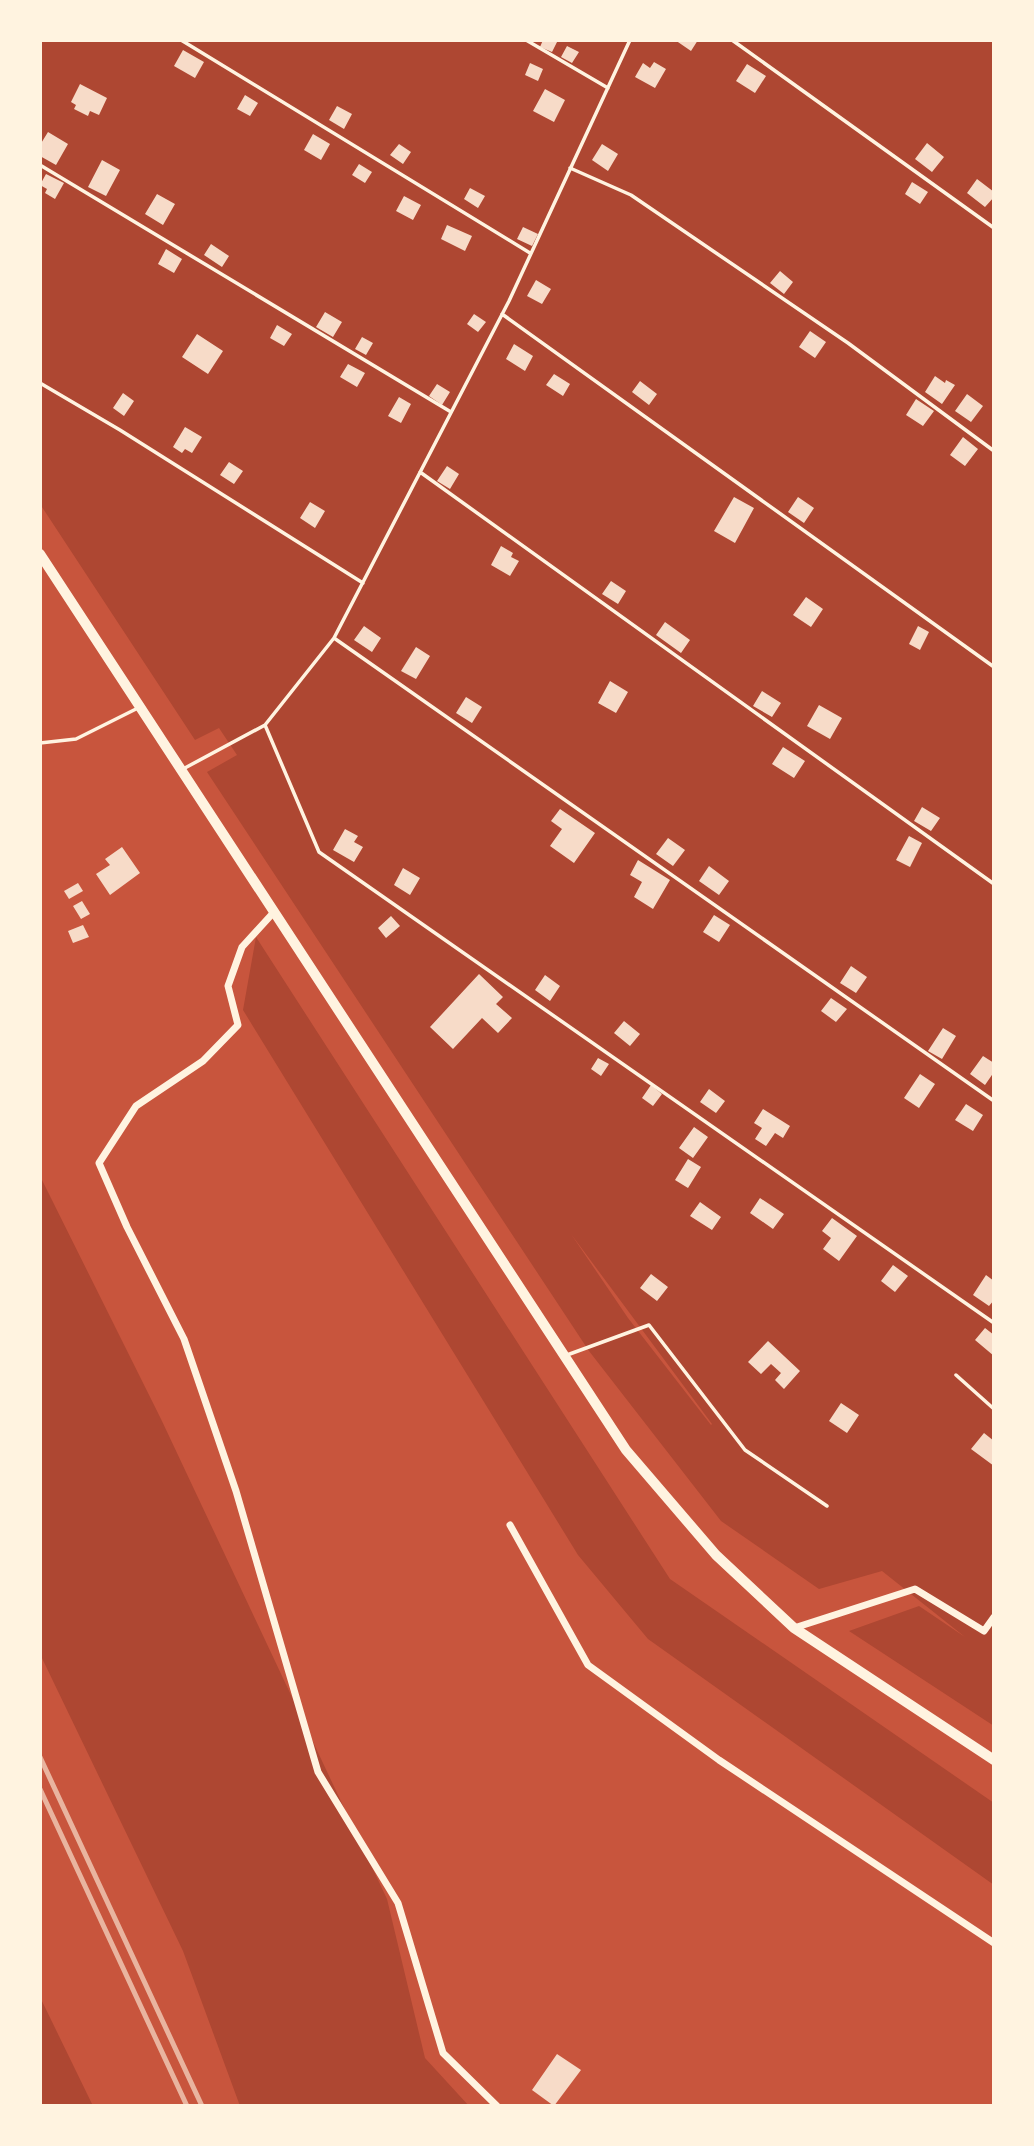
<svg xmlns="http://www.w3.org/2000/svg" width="1034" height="2146" font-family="Bitter,serif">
<rect width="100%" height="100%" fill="#c8553d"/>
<!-- green -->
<path fill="#ae4732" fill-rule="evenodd" d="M40,40H994V1726L849,1631L919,1606L965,1637L882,1571L819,1589L721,1521L589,1351L207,772L237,755L219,728L195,740L40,504ZM571,1234L712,1424L711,1425L628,1318Z
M256,937L670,1579L994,1803V1885L648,1639L578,1555L243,1010Z
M40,1176L161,1419L387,1899L425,2058L469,2106H240L183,1951L40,1654Z
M40,1997L93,2106H40Z"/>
<!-- building -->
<path fill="#f7dbc8" d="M543,40H558L552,52L540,47Z
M675,40H698L691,51Z
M567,46L579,52L572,63L561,57Z
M183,50L204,62L195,78L174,66Z
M654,62L666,69L655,88L635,77L643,63L650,68Z
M530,63L543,69L538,81L525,75Z
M747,64L766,76L755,93L736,81Z
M80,84L107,98L99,115L90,111L88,116L74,109L76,105L71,102Z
M545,89L565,100L554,122L533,111Z
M245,95L258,103L250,116L237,109Z
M337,106L352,114L344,129L329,120Z
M48,132L68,144L56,165L40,156V145Z
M313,134L330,144L321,160L304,150Z
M927,143L944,157L932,172L915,159Z
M399,144L411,152L403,164L390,155Z
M602,144L618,154L608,171L592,160Z
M102,160L120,170L106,196L88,187Z
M359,164L372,172L365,183L352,175Z
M46,174L64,183L55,199L45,193L47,189L40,185Z
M977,179L994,192V197L985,207L967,193Z
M912,182L928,192L920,204L905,194Z
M470,188L485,196L478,208L464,199Z
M157,194L175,204L163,225L145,214Z
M404,196L421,205L413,220L396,211Z
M447,225L472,236L465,251L441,239Z
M523,227L538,234L532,246L517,239Z
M211,244L229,256L222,267L204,255Z
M166,249L182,259L174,273L158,264Z
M780,271L793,282L784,294L770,283Z
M536,280L551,289L542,304L527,296Z
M325,312L342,322L333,337L316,327Z
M474,314L486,322L478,332L467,324Z
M277,325L292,334L284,346L270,338Z
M810,331L826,342L815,358L799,347Z
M197,334L223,351L208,374L182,357Z
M362,337L373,343L366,355L355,349Z
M514,344L533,356L525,371L506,359Z
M348,364L365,373L357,387L340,377Z
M554,374L570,384L563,396L546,385Z
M935,376L945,383L946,380L955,385L942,404L925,392Z
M640,381L657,394L649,405L632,392Z
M437,384L450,392L442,405L429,396Z
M123,393L134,401L124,416L113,408Z
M967,394L983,406L971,422L955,411Z
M399,397L411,404L401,423L388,416Z
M916,399L934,411L923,426L906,415Z
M185,427L202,437L192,453L185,449L182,453L173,447Z
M963,437L978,449L965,466L950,455Z
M229,462L243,471L234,484L220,475Z
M447,466L459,474L450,489L437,481Z
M734,497L754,508L735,543L714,531Z
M798,497L814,508L804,523L788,512Z
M310,502L325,511L315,528L300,518Z
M501,546L513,553L511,557L519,561L510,576L491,565Z
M611,581L626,591L618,604L602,594Z
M806,597L823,609L811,627L793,615Z
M665,622L690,640L681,653L656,635Z
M364,626L381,638L372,652L354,640Z
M918,626L929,632L920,650L909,644Z
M416,647L430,656L416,679L401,671Z
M610,681L628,692L616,713L598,703Z
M762,691L781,703L772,717L753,706Z
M466,697L482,707L472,723L456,713Z
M819,705L842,718L830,739L807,726Z
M783,747L805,761L794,778L772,764Z
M922,807L940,818L931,831L914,821Z
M560,809L595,833L574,863L550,846L562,829L551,821Z
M345,829L358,836L354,842L363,847L354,862L333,850Z
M909,836L922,843L910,867L896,860Z
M668,838L685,850L673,866L656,854Z
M122,847L140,873L110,895L96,874L110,865L105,859Z
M638,860L670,880L653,909L634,897L642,882L630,875Z
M709,866L729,881L719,895L699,881Z
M403,868L420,878L410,895L394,885Z
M78,883L83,891L69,899L64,891Z
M82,901L90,914L81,919L73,906Z
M714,915L730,925L719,942L703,932Z
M391,916L400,926L386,938L378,928Z
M83,925L89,937L73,943L68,931Z
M851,966L867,977L856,993L840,983Z
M479,974L503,997L496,1004L512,1018L498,1033L482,1018L453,1049L430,1027Z
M545,975L560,986L550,1001L535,990Z
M831,998L847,1009L836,1022L821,1011Z
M624,1021L640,1034L630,1046L614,1033Z
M943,1028L956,1036L942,1059L928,1051Z
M983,1056L994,1063V1072L985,1085L970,1074Z
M598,1058L609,1064L601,1076L591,1069Z
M920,1074L935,1084L919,1108L904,1098Z
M651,1085L662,1094L653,1106L642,1098Z
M709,1089L725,1101L716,1113L700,1102Z
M966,1104L983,1115L973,1131L955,1120Z
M763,1109L790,1126L783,1138L775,1133L766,1146L755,1139L762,1128L754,1123Z
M694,1127L708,1137L693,1158L679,1148Z
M688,1159L701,1167L688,1188L675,1180Z
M760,1198L784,1214L773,1229L750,1213Z
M700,1202L721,1217L712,1230L690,1216Z
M832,1218L857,1236L839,1261L823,1249L831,1238L822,1231Z
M893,1265L908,1276L895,1292L881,1281Z
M651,1274L668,1287L657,1301L640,1288Z
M986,1275L994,1281V1300L989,1306L973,1295Z
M985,1328L994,1335V1356L975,1340Z
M768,1341L800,1371L784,1389L775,1380L781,1373L771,1364L761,1374L748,1362Z
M841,1403L859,1415L847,1433L829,1421Z
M984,1433L994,1441V1466L971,1449Z
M557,2054L581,2070L554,2106L532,2090Z"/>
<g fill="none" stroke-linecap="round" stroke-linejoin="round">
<!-- service -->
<path stroke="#fff3e0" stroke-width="3.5" d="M181,40L530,253
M526,40L608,88
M732,40L994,228
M40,165L451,412
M570,168L631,195L848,343L994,451
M502,314L994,667
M40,383L120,430L363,583
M420,472L994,884
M334,638L994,1101
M265,725L319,852L994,1323
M40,743L76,739L138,708
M183,769L265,725L334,638L509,301L630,40
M567,1355L649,1325L745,1450L827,1506
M956,1375L994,1409"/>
<!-- minor -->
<path stroke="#fff3e0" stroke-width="7" d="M274,912L242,947L228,986L238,1025L203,1061L136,1106L99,1163L127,1227L184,1339L236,1491L318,1772L398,1903L443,2053L497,2106
M510,1525L588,1665L719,1760L994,1943
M794,1628L915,1589L984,1631L994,1617"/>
<!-- secondary -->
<path stroke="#fff3e0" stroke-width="10" d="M40,554L626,1450L716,1555L794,1628L994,1760"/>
<!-- rail -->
<path stroke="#e9b49f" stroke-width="5" d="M40,1757L202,2106
M40,1789L187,2106"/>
</g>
<!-- border -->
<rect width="1034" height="2146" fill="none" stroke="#fff3e0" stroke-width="84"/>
</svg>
